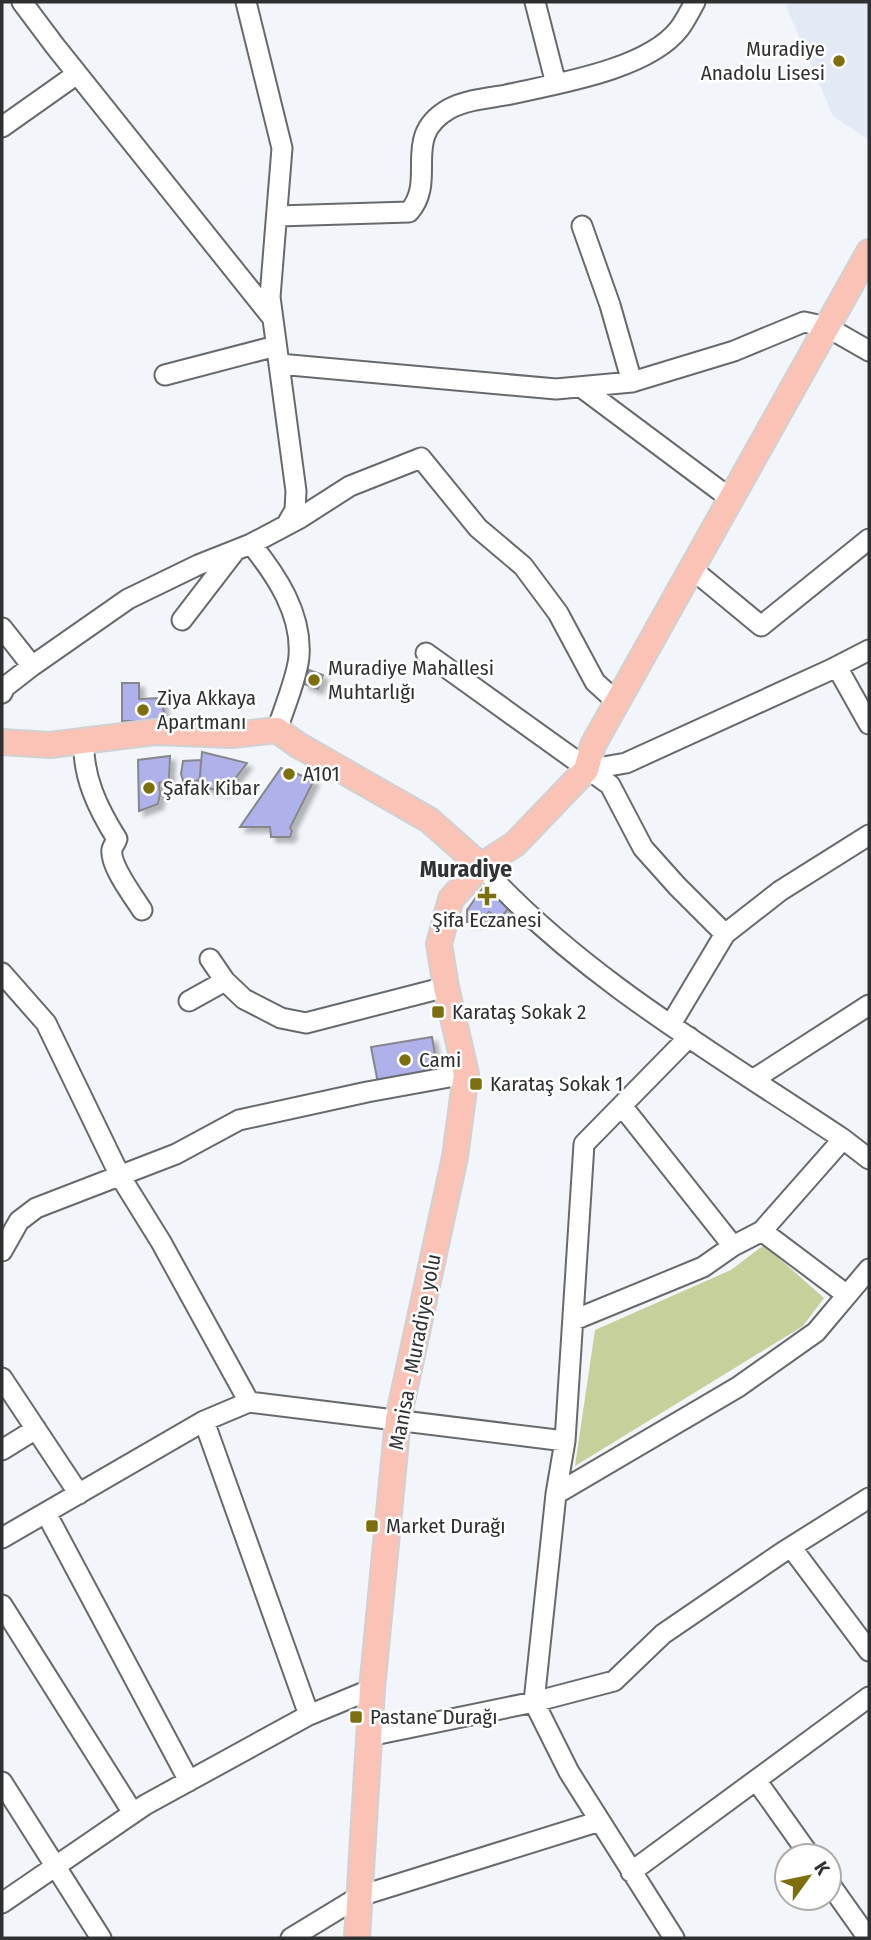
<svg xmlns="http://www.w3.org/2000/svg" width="871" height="1940" font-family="'Fira Sans Condensed',sans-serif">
<defs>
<filter id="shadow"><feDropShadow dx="5" dy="5" stdDeviation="2" flood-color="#0004"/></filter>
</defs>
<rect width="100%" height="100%" fill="#f2f5f9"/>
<!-- built -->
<path fill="#e3eaf5" d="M789,2H869V140L833,116L786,6Z"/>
<!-- green -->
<path fill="#c4d19a" d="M764,1245L824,1298L803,1326L575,1466L595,1330L731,1270Z"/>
<!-- building -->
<path fill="#afb2ea" stroke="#87878b" stroke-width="2" filter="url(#shadow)" d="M309,670L323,675L318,689L304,684Z
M122,683H139V699L162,698L165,721H122Z
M202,752L247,763L225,792L199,786Z
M170,756L169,780L159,783L160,794L158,804L139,811L138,760Z
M201,760L200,779L185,787L181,774L183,761Z
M281,768L314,780L290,828L292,831L290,837H271L270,827H240Z
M485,885L510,907L500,918L489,912L481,921L467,922V910Z
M432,1037L438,1072L378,1083L371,1047Z"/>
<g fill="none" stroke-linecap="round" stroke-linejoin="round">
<!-- minor casing -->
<g stroke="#676a6d" stroke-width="23">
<path id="minor" d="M22,2L55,46L271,316
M246,2L282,148L270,297L296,491L295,510L287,524
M535,2L556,84
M2,127L77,74
M278,216L409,212C438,179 400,137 449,109C465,100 488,98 506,95C555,84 647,70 679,29C685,21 690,11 695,2
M582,226L610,305L632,382
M279,364L556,389L632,382L734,351L804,322L827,327L869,351
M165,375L276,346
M581,387L731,499
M251,544C277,576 302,614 299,656C298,675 283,711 277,730
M692,569L761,626L869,539
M182,620L235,551
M2,628L32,666
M426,653L610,785L643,848L677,886L725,934
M837,667L869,724
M2,693L5,687L32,666L128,599L198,565L251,544L300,518L350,486L421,458L478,528L523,566L558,613L595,682L617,702
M84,740C82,776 98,809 117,839C117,840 112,848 112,849C109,865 134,897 142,910
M586,770L626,763L830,670L869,650
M481,866C581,977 719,1056 843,1139L869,1159
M210,959L225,981L244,999L281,1018L306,1023L446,987
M2,973L46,1023L120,1176L161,1242L249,1402
M189,1001L225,981
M671,1024L725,934L780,891L869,835
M754,1079L869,1005
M622,1106L733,1246
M762,1231L847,1295
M2,1251L19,1221L36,1208L176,1154L239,1120L367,1092L466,1074
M574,1320L703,1267L733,1246L762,1231L843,1139
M2,1378L79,1494
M204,1421L309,1715
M2,1450L36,1429
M556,1494L738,1387L816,1332L869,1269
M46,1513L189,1781
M2,1538L204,1421L249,1402L565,1441
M791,1547L869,1651
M2,1605L133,1813
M369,1736L534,1702L614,1681L663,1634L783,1552L869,1498
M756,1780L810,1856
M2,1782L101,1938
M631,1872L869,1697
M829,1883L868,1938
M2,1903L145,1805L309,1715L372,1689
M291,1938L360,1896L600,1821
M674,1938L569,1772L534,1702L556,1494L565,1441L584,1144L689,1037"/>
</g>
<!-- major casing -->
<g stroke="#d1d1d2" stroke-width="28">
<path id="major" d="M2,742L50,745L155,732L232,735L277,730L298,745L429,820L481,866
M357,1938L372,1689L398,1419L455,1157L466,1074L446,987L439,944L451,899L481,866L515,844L586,770L593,745L869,252"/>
</g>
<!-- minor -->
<use href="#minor" stroke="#fff" stroke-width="19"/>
<!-- major -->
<use href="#major" stroke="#fbc3b6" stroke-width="24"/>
</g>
<!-- markers -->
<g fill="#7d6f0e" stroke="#fff" stroke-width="2.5">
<circle cx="839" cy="61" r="7"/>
<circle cx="314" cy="680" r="7"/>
<circle cx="143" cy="710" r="7"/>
<circle cx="289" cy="774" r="7"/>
<circle cx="149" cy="788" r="7"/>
<path d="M483.5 885.5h7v7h7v7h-7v7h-7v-7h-7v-7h7z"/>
<rect x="431" y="1005" width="14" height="14" rx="3.5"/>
<circle cx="405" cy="1060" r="7"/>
<rect x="469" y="1077" width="14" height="14" rx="3.5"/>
<rect x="365" y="1519" width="14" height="14" rx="3.5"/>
<rect x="349" y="1710" width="14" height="14" rx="3.5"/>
</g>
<g text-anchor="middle" stroke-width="5" stroke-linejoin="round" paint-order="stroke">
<!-- poi labels -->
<g font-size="21" fill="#2f3032" stroke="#fff" text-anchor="start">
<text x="825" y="56" text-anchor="end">Muradiye<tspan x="825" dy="24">Anadolu Lisesi</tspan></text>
<text x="328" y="675">Muradiye Mahallesi<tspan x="328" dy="24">Muhtarlığı</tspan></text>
<text x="157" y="705">Ziya Akkaya<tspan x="157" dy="24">Apartmanı</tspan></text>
<text x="303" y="781">A101</text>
<text x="163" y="795">Şafak Kibar</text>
<text x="487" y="927" text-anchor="middle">Şifa Eczanesi</text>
<text x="452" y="1019">Karataş Sokak 2</text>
<text x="419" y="1067">Cami</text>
<text x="490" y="1091">Karataş Sokak 1</text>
<text x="386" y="1533">Market Durağı</text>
<text x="370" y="1724">Pastane Durağı</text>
</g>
<!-- street labels -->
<g font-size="21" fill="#2f3032" stroke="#fff">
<text transform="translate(415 1352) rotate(-79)" y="7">Manisa - Muradiye yolu</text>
</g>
<!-- quarter labels -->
<g font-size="24" font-weight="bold" fill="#303235" stroke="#fff">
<text x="466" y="877">Muradiye</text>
</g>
</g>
<!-- border -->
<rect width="871" height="1940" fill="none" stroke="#2f3032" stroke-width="7"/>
<!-- north arrow -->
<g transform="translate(808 1877) rotate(57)"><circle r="33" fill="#ffffff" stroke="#acacad" stroke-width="2"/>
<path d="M0-5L12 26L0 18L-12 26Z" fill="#7d6f0e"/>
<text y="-10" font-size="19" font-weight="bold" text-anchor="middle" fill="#2f3032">K</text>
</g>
</svg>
